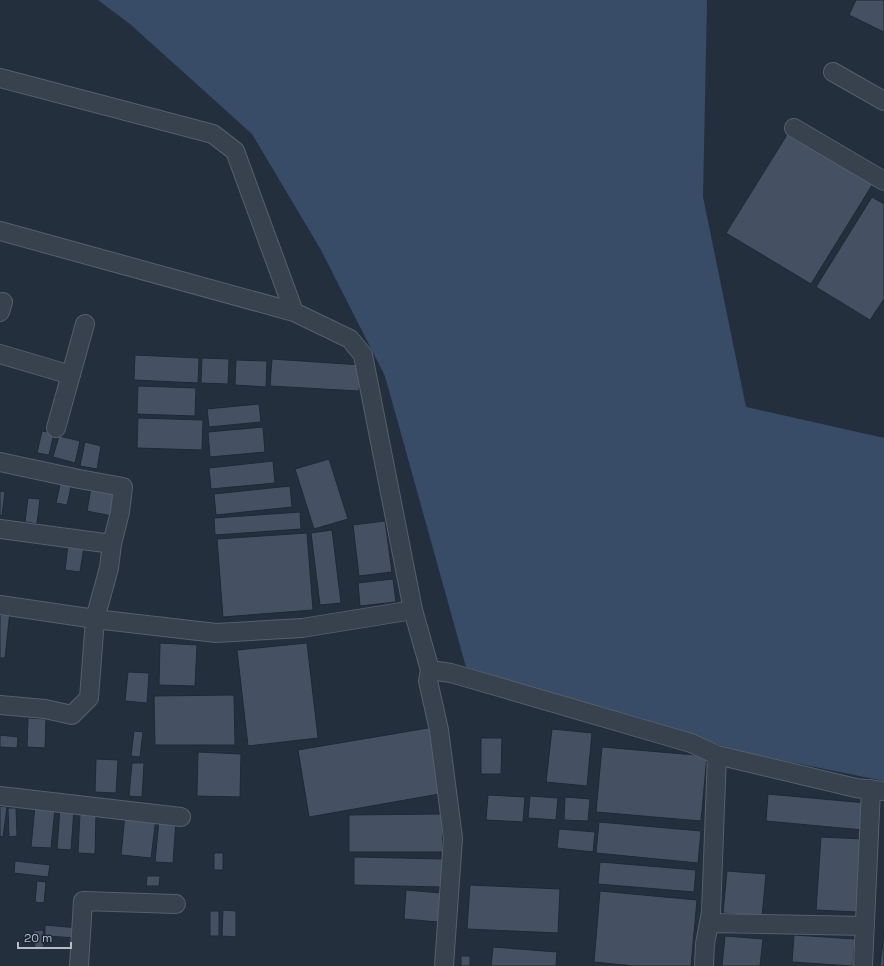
<svg xmlns="http://www.w3.org/2000/svg" width="884" height="966" font-family="'Space Grotesk',sans-serif">
<rect width="100%" height="100%" fill="#242f3e"/>
<!-- water -->
<path fill="#394c67" d="M98,0H707L703,197L746,407L884,438V781L746,753L466,667L385,376L321,250L252,134L130,24Z"/>
<!-- building -->
<path fill="#455162" stroke="#1f2835" d="M856,0H884V32L849,15Z
M790,130L874,182L811,284L726,233Z
M872,197L884,204V299L870,320L816,287Z
M135,355L199,358L198,383L134,380Z
M202,358L229,359L228,384L201,383Z
M272,359L361,365L359,391L270,386Z
M236,360L267,361L266,387L235,385Z
M138,386L196,388L195,416L137,414Z
M259,404L261,422L209,427L207,409Z
M138,418L203,420L202,450L137,448Z
M263,427L265,452L210,457L208,432Z
M42,431L54,433L49,455L37,453Z
M59,436L80,441L75,463L53,457Z
M85,442L101,446L97,469L80,466Z
M329,459L348,519L314,529L295,469Z
M273,461L275,483L211,489L209,468Z
M61,480L72,482L67,505L56,503Z
M290,486L292,507L216,515L214,494Z
M91,488L116,492L112,516L87,511Z
M0,491L5,492L2,516L0,515Z
M28,498L40,499L37,524L25,522Z
M300,512L301,529L215,535L214,518Z
M385,521L392,572L359,576L353,525Z
M332,530L341,603L320,605L311,533Z
M307,533L313,610L223,617L217,539Z
M68,545L84,547L80,572L65,570Z
M393,579L396,602L360,606L358,583Z
M0,610L10,611L5,658H0Z
M160,643L197,645L195,686L159,685Z
M307,643L318,738L248,746L237,650Z
M128,672L149,673L147,703L125,701Z
M234,695L235,745H155L154,696Z
M28,718L46,719L45,748L27,747Z
M434,727L445,793L309,817L298,750Z
M552,729L592,733L587,786L546,782Z
M134,731L143,732L140,757L131,756Z
M0,735L18,737L17,748L0,747Z
M481,738H502L501,774H481Z
M602,747L707,756L701,821L596,812Z
M198,752L241,754L240,797L197,796Z
M96,759L118,760L116,793L95,792Z
M132,763H144L142,797L129,796Z
M768,794L866,803L863,830L766,821Z
M488,795L525,797L523,822L486,820Z
M530,796L558,798L556,820L528,818Z
M565,797L590,799L588,821L564,820Z
M0,806L7,807L3,837L0,836Z
M35,806L55,808L51,848L31,847Z
M8,808H16L17,836L9,837Z
M60,808L74,809L71,850L57,849Z
M80,813L96,814L95,854L78,853Z
M442,814L443,852H349V815Z
M125,815L156,818L151,858L121,855Z
M159,820L176,821L173,863L155,862Z
M599,822L701,831L698,863L596,853Z
M559,829L595,832L593,852L557,848Z
M821,837L862,839L857,912L816,910Z
M214,853H223V870H214Z
M354,857L443,859V887L354,885Z
M15,861L50,865L48,877L14,873Z
M600,862L696,870L694,892L598,884Z
M727,871L766,874L762,917L723,913Z
M147,876H160L159,886H146Z
M37,881L46,882L44,903L35,902Z
M470,885L560,889L558,933L467,929Z
M406,890L441,893L438,922L404,919Z
M600,891L697,900L691,966H634L594,962Z
M223,910L236,911V937L222,936Z
M210,911H219V936H210Z
M45,925L79,928L78,938L45,936Z
M43,930L44,947L35,948L33,931Z
M884,933V966H880Z
M794,935L855,939L853,966L792,962Z
M725,936L763,939L760,966H722Z
M493,947L557,952L556,966H491Z
M461,956H470V966H461Z"/>
<g fill="none" stroke-linecap="round" stroke-linejoin="round">
<!-- minor casing -->
<g stroke="#565f6c" stroke-width="20">
<path id="minor" d="M833,72L884,101
M0,78L213,134L235,151L294,312L350,339L363,355L413,610L430,670L428,681L439,730L453,838L444,966
M794,128L884,181
M0,231L294,312
M0,312L3,302
M0,354L71,375
M56,428L85,324
M0,462L79,479L123,487L120,512L112,544L109,568L95,619L89,698L72,715L45,709L0,705
M0,529L112,544
M0,605L95,619L216,633L302,628L413,610
M430,670L451,673L691,743L717,755L856,788L884,791
M0,796L181,817
M709,923L865,926
M79,966L83,901L176,904
M704,966L705,944L711,912L717,755
M863,966L871,789"/>
</g>
<!-- minor -->
<use href="#minor" stroke="#38414e" stroke-width="18"/>
</g>
<!-- scale -->
<path d="M18 942v6h53v-6" fill="none" stroke="#b4bcc9" stroke-width="2"/>
<text x="24" y="942" font-size="12" fill="#b4bcc9" stroke="#1d2633" stroke-width="3" paint-order="stroke">20 m</text>
</svg>
